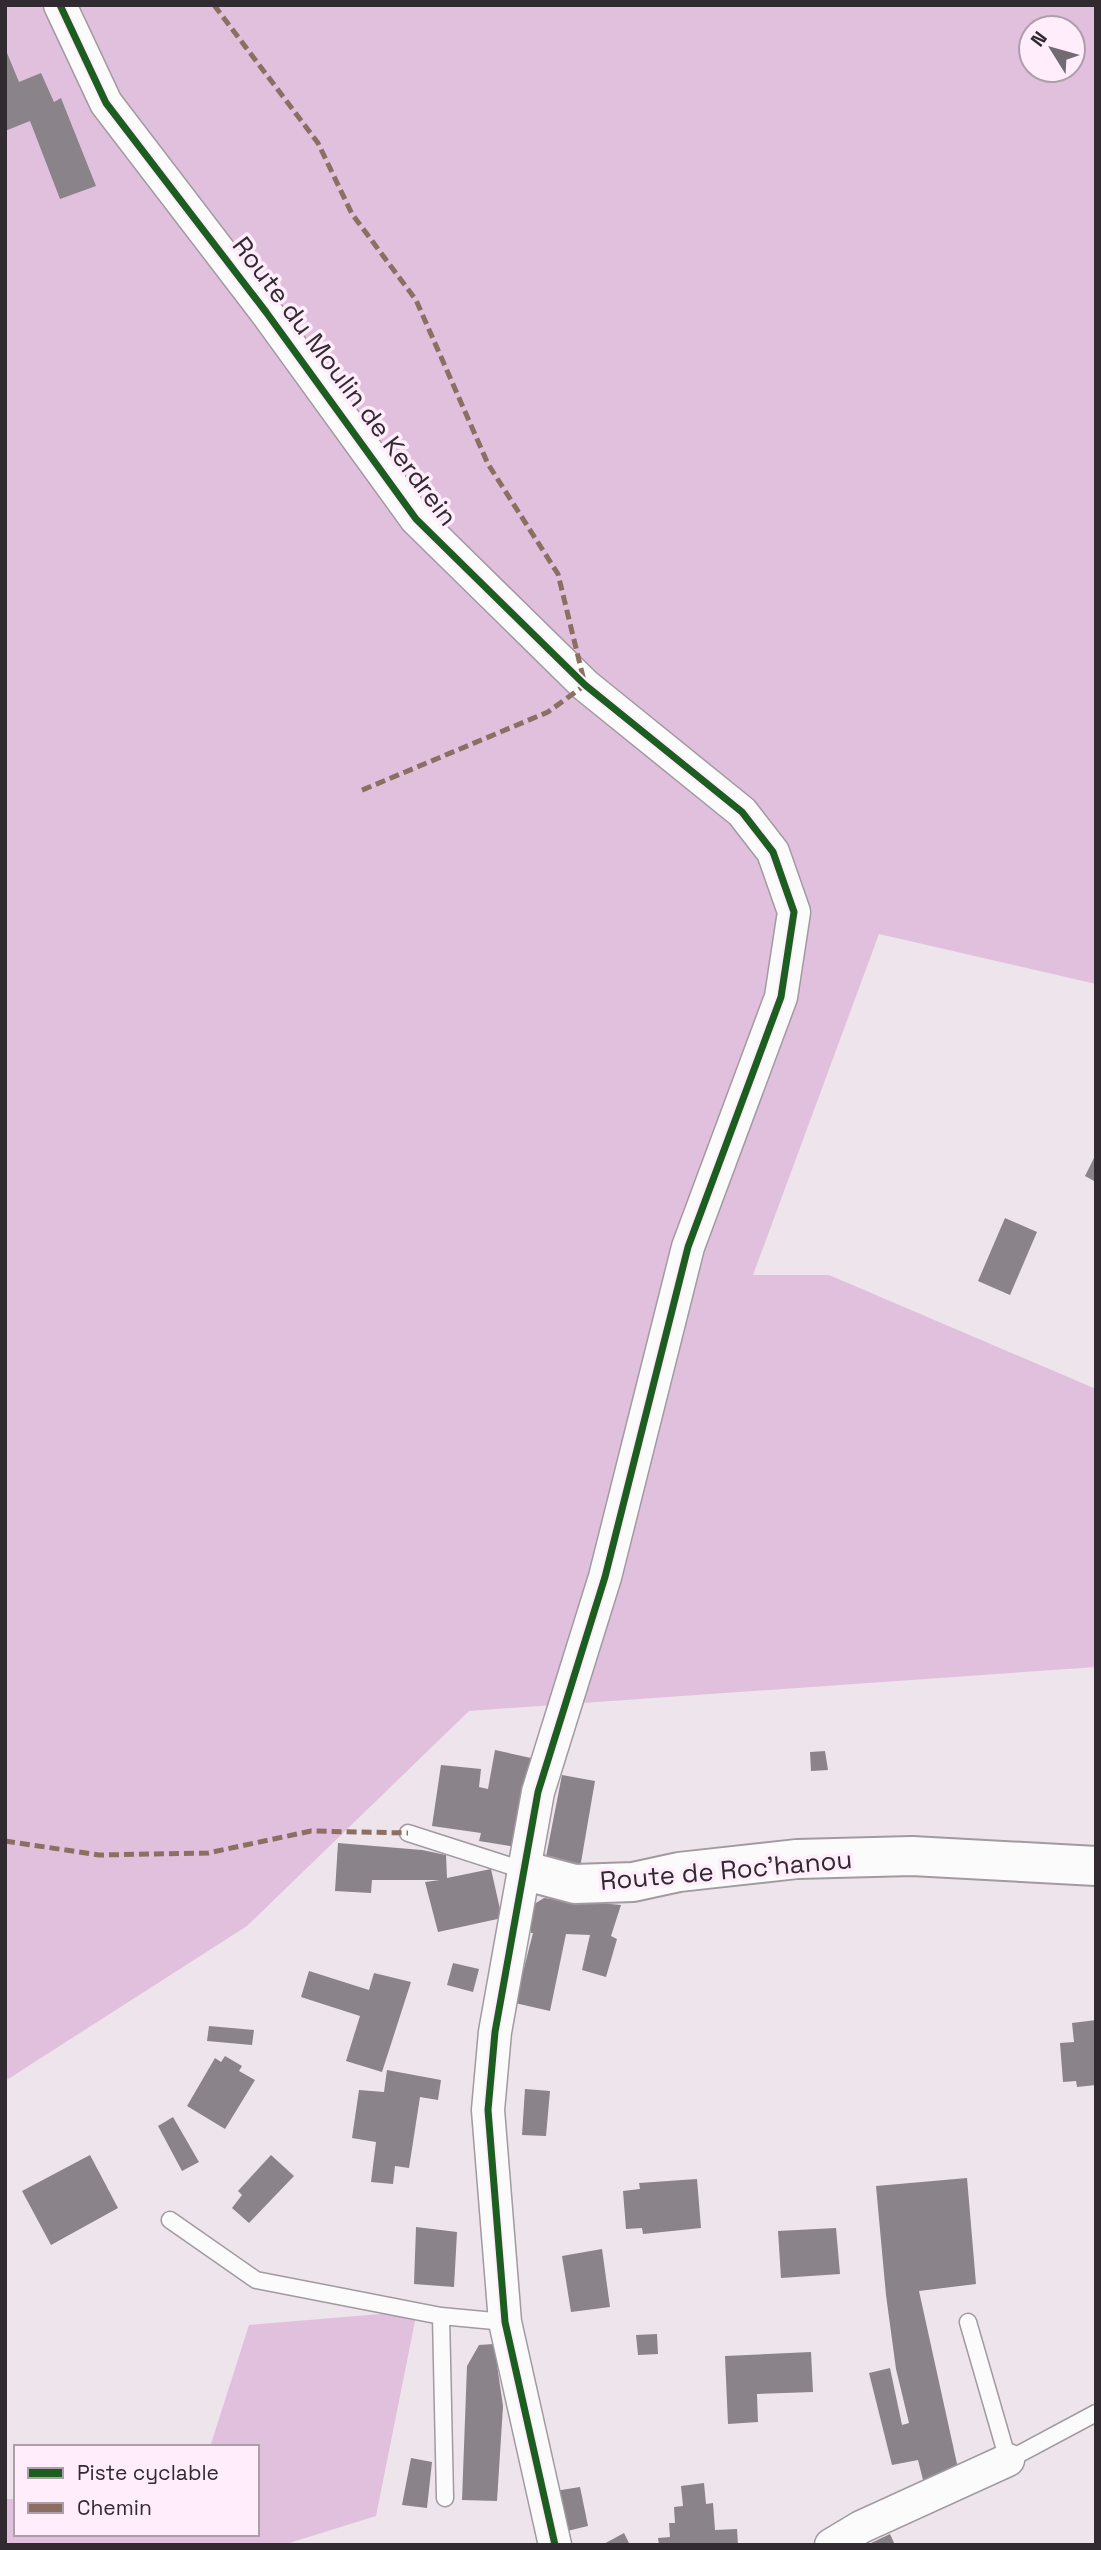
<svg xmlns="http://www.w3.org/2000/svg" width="1101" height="2550" font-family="'Space Grotesk',sans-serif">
<rect width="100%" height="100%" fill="#eee4ec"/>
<!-- green -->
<path fill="#e1c0dd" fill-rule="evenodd" d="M5,5H1096V984L879,934L753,1275H829L1096,1389V1667L469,1711L247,1926L5,2081ZM1031,28H1073V70H1031Z
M417,2311L376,2516L283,2545H5V2499H16V2534H257V2447H210L249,2325Z"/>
<!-- building -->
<path fill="#8a8389" d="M5,48L19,82L41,73L54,102L61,98L96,186L60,199L30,121L5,131Z
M1096,1154V1182L1085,1176Z
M1005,1218L1037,1232L1010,1295L978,1281Z
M495,1750L531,1758L516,1847L479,1841L481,1833L432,1826L441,1765L481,1769L479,1787L488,1789Z
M825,1751L828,1770L811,1771L810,1752Z
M562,1775L595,1781L580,1868L545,1862Z
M338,1843L422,1850L446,1855L447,1878L491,1869L502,1918L438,1932L425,1882L440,1880H372L371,1893L335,1891Z
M544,1898L621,1905L611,1936L617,1939L606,1977L582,1970L590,1935L566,1934L550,2011L515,2003L533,1933H531V1906Z
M453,1963L479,1969L473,1992L447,1985Z
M309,1971L369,1990L374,1973L411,1982L382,2072L346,2061L360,2016L301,1997Z
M1096,2020V2085L1077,2087L1076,2081L1063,2082L1060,2043L1074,2042L1072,2023Z
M209,2026L254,2030L252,2045L207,2041Z
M225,2056L242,2066L239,2071L255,2080L225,2129L187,2106L215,2058L221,2062Z
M387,2070L441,2080L438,2100L420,2097L409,2168L395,2166L393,2184L371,2182L376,2142L352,2138L359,2090L384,2092Z
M525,2089L550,2091L546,2136L522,2135Z
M173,2117L199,2162L182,2171L158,2126Z
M90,2155L118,2208L51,2245L22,2191Z
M271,2155L294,2176L249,2223L232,2208L242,2195L238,2191Z
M967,2178L976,2284L919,2291L959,2473L923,2480L918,2460L892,2465L869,2373L890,2368L902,2425L909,2423L896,2369L886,2295L876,2186Z
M697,2179L701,2228L643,2234L642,2228L626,2229L623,2191L640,2189L639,2183Z
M416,2227L457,2232L454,2287L414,2284Z
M836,2228L840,2274L781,2278L778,2231Z
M602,2249L610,2307L571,2312L562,2256Z
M657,2334L658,2354L638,2355L636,2335Z
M494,2344L503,2406L497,2501L462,2500L467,2366L479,2345Z
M811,2352L813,2392L757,2394L758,2422L728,2424L725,2356Z
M411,2458L432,2462L427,2508L402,2505Z
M704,2483L706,2504L713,2503L715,2530L737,2529L738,2545H659L658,2538L670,2537L669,2523H675L674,2507L683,2506L681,2486Z
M580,2487L588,2526L563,2532L555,2491Z
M624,2533L630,2545H602Z
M890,2534L895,2545H867Z"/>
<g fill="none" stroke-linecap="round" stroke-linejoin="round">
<!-- lane casing -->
<g stroke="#a19aa0" stroke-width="19">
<path id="lane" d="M408,1833L526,1871
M170,2220L256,2280L441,2316L505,2322
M441,2316L445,2498
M968,2322L1008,2460L1096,2413"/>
</g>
<!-- street casing -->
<g stroke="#a19aa0" stroke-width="35">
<path id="street" d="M60,5L106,103L266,312L416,519L585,685L742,812L773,852L794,912L781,997L688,1247L605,1577L538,1792L495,2032L488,2110L505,2322L555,2545
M831,2545L861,2527L1008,2460"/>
</g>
<!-- secondary casing -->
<g stroke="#a19aa0" stroke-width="42">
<path id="secondary" d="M526,1871L575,1884L633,1882L679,1872L797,1859L912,1856L1096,1866"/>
</g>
<!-- lane -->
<use href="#lane" stroke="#fcfbfc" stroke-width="16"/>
<!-- street -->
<use href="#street" stroke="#fcfbfc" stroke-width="32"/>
<!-- secondary -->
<use href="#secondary" stroke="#fcfbfc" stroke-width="38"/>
<!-- quiet -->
<path stroke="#8d6e63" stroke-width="5" stroke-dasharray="10 5" stroke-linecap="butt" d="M214,5L318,143L352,214L416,300L488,464L558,574L585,685L548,712L360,791
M5,1841L99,1855L208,1853L311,1831L408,1833"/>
<!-- cycleway casing -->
<g stroke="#ffedfc" stroke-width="11">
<path id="cycleway" d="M60,5L106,103L266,312L416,519L585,685L742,812L773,852L794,912L781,997L688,1247L605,1577L538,1792L495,2032L488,2110L505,2322L555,2545"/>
</g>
<!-- cycleway -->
<use href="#cycleway" stroke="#1b5e20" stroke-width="7"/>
</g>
<g text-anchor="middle" stroke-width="7" stroke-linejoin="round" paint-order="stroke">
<!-- street labels -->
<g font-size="26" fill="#312a30" stroke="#ffedfc">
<text transform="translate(345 381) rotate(53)" y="9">Route du Moulin de Kerdrein</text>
<text transform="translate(726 1870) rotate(-5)" y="9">Route de Roc'hanou</text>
</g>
</g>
<!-- border -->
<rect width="1101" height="2550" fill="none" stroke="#312a30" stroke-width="14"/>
<!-- legend -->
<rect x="14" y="2445" width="245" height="91" fill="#ffedfc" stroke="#ad9faa" stroke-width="2"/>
<rect x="28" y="2468" width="35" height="10" fill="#1b5e20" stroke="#ad9faa" stroke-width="2"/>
<text x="77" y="2480" font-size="21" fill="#312a30">Piste cyclable</text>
<rect x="28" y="2503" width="35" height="10" fill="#8d6e63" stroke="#ad9faa" stroke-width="2"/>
<text x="77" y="2515" font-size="21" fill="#312a30">Chemin</text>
<!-- north arrow -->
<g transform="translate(1052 49) rotate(307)"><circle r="33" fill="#ffedfc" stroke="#ad9faa" stroke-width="2"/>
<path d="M0-5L12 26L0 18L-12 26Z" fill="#736b72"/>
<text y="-10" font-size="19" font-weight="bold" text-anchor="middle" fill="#312a30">N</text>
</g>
</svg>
